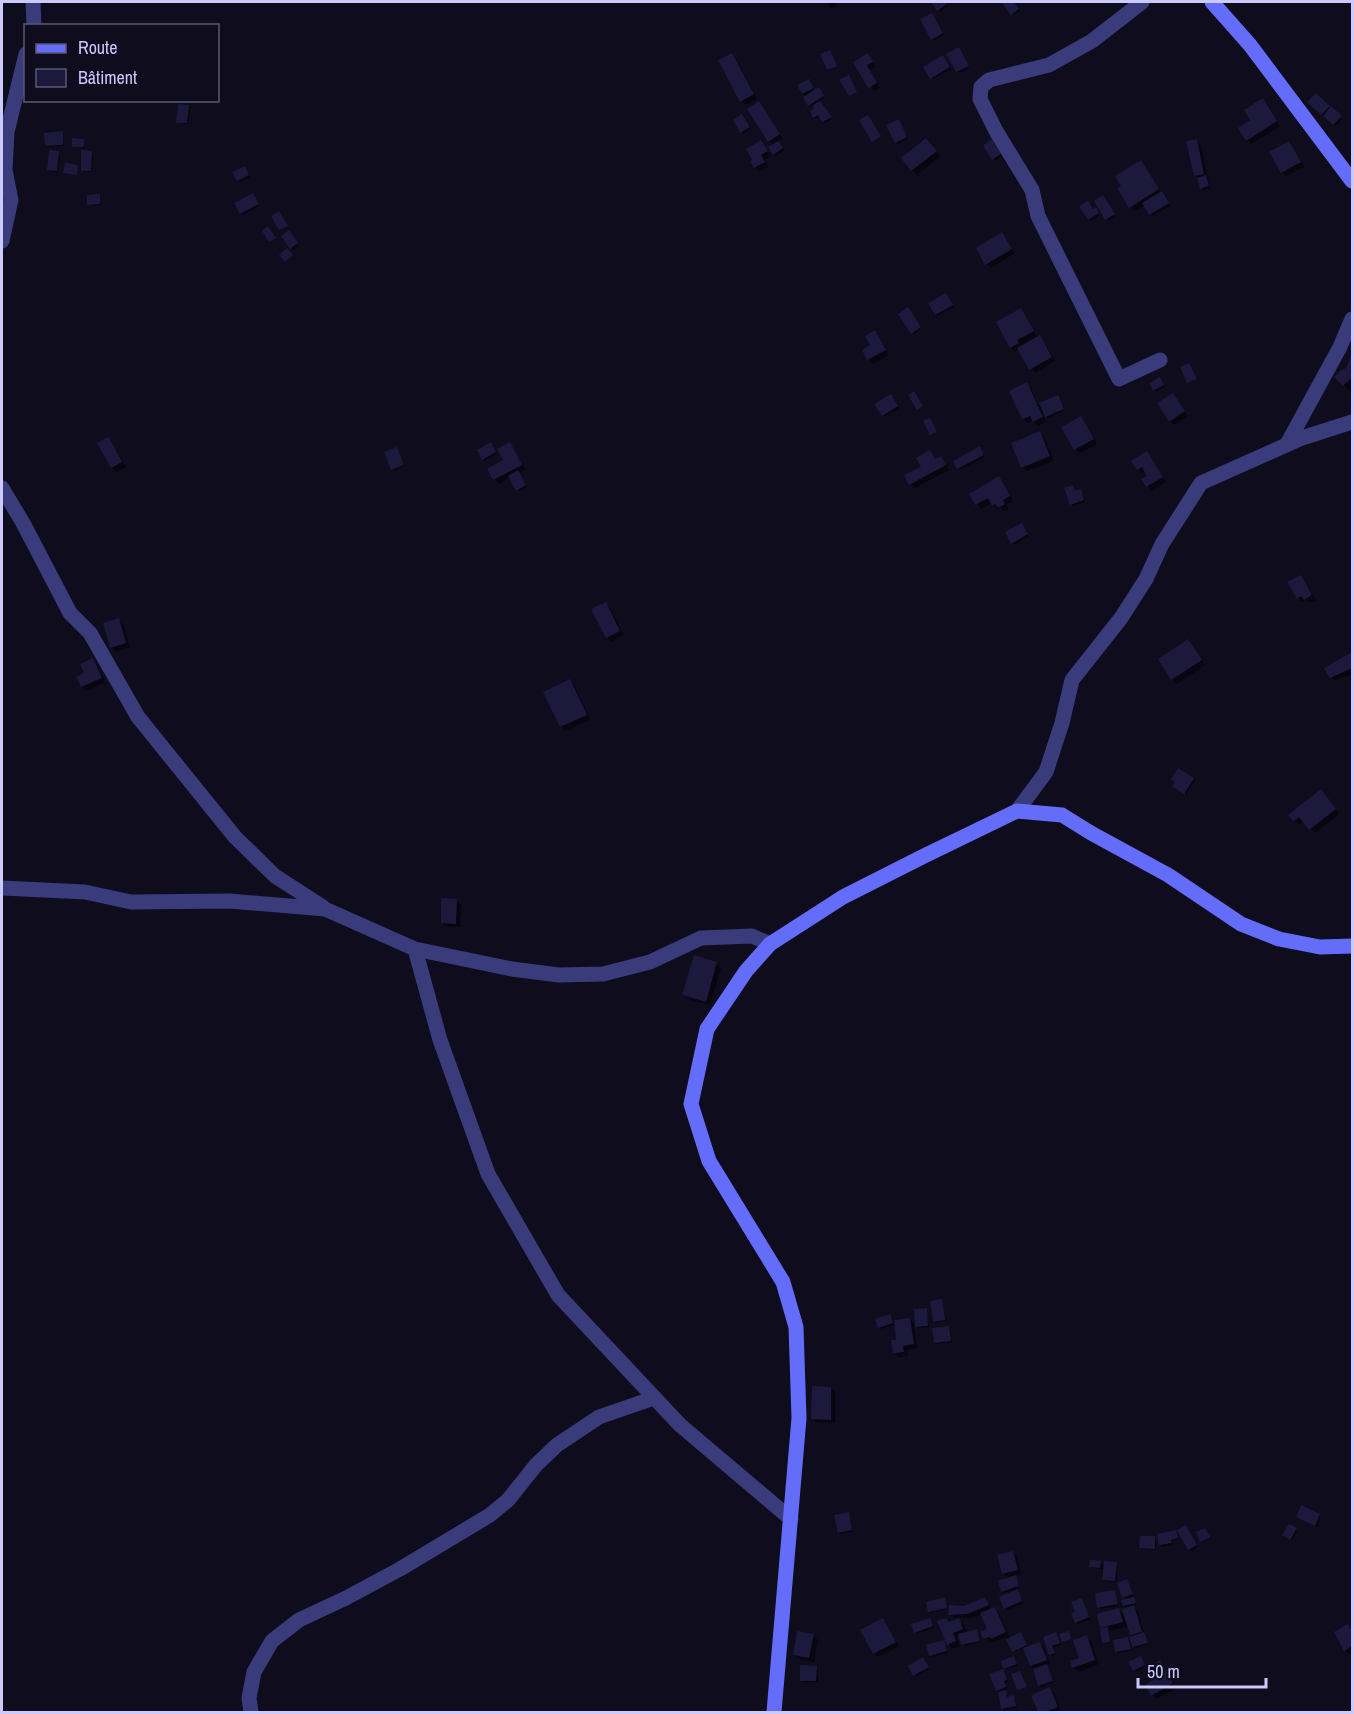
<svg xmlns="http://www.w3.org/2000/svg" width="1354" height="1714" font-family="'Archivo Narrow',sans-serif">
<rect width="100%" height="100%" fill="#0e0c1d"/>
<!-- shadow -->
<path fill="#0007" d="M827,2H834L837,6L831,9Z
M933,2H944L948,6L940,11Z
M1001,2H1013L1020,11L1014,15Z
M933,17L944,35L934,40L932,39Z
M959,49L969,68L959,73L957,71Z
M731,55L736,59L757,99L746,105L741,101Z
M868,55L876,67L870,70L880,88L874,91L855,62Z
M945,59L951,69L933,79L931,78Z
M811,83L815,91H821L825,98L819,102L832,119L825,123L821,116L816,119L814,117L816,109L814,104L811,106L809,105L803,93Z
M1316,95L1342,119L1336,126L1309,102Z
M1267,104L1280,126L1251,144L1247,140L1252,120Z
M188,106L190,108L188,124H180L178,122Z
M763,108L783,139L777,142L784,150L776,156L773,145L769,141Z
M744,118L751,129L743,134L741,132Z
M900,123L908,139L898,144L896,142Z
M62,133L64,146L48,147L46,145Z
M83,141L85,149L73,146Z
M1197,141L1201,145L1210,188L1203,190L1195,175Z
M761,142L771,156L764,160L768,167L759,172L755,168Z
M994,143L1002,156L995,161L993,159Z
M1289,143L1304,167L1286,176L1282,172Z
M931,144L940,157L917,175L903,158Z
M91,152L93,154L92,172H84L82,170Z
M59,153L60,155L58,172L50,171L48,169Z
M1141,162L1170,206L1152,216L1145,205L1134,211L1130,207L1123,186Z
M246,169L250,177L240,182L238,180Z
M99,196L101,205L90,206L89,204Z
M254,197L259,206L243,215L236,204Z
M1105,199L1116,217L1108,221L1096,201Z
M1093,210H1097L1100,215L1091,221L1089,219Z
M288,232L299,246L293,250L283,236Z
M1002,234L1015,253L991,268L987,264Z
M947,296L954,307L938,316L937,314Z
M1021,310L1038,338L1039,337L1044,341L1055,361L1035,373L1019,349L1015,352L1011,347Z
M910,311L921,329L914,334L912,333Z
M875,332L889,355L873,364L864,351L872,346Z
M1352,357V390L1351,392L1336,377L1347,369Z
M1161,380L1165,387L1156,392L1151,383Z
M1026,384L1031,388L1038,405L1058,397L1065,410L1048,418L1042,412L1046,422L1038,426L1033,420L1028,423L1023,418Z
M1173,394L1188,416L1174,425L1170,421Z
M892,397L899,408L885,417L883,415Z
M1081,418L1097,444L1080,453L1075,449Z
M1040,433L1044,437L1054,461L1027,471L1022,467Z
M109,438L126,467L116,472L112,467Z
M509,444L525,469L519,473L527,487L519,491L511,477L499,484L489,470L505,461Z
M492,446L497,454L485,461L483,459Z
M397,449L405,466L394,471L392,469Z
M981,450L985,457L960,470L958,468Z
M930,452L936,460L941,457L949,470L915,488L910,484L923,467Z
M1147,453L1166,482L1152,491L1144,480L1149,476L1147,471L1142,474L1133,461Z
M999,478L1013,501L1006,504L1009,509L1003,511L1000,508L997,510L992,503L981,509L971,494Z
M1073,487L1076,492L1080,491L1082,493L1085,502L1073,506L1071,504Z
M1024,527L1029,537L1014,545L1012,543Z
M1301,577L1316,600L1309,603L1306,600L1302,602L1298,598Z
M605,603L610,608L624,635L611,642L607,637Z
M119,620L123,624L130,647L116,652L111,647Z
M1188,641L1205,665L1177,684L1160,660Z
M1352,653V674L1347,677L1345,676L1335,681L1326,669Z
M93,660L97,664L105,682L86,691L82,686Z
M569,681L574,685L590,719L565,731L561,726Z
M1193,779L1195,781L1186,794L1175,787L1176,782Z
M1325,795L1339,814L1315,833L1304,821L1299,825L1290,815Z
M456,900L461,905L460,927H447L442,923Z
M716,963L721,968L710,1005L688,999L683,994Z
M941,1301L946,1321L936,1323L934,1321Z
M926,1310L929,1327L918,1328L914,1324L917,1348L907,1350L908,1356L898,1357L894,1352L910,1319L916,1326Z
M890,1316L894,1325L881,1329L879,1327Z
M949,1327L952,1342L937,1344L935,1342Z
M831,1388L835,1392V1423H817L813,1419Z
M1302,1507L1321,1517L1317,1527L1299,1518Z
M848,1513L853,1532L841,1534L839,1533Z
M1188,1529L1198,1547L1191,1551L1179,1531Z
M1296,1529L1297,1531L1292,1540L1286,1537Z
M1176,1531L1179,1540L1172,1541L1173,1544L1162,1547L1160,1545Z
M1154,1538L1156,1540V1550L1143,1549L1141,1548Z
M1013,1553L1017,1557L1021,1574L1015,1576L1020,1588L1016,1589L1023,1603L1007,1610L1005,1608L1014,1592V1590L1004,1593L1002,1591L1009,1579L1003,1573Z
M1101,1563L1105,1567L1116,1564L1118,1566L1116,1582L1105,1581L1103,1580L1104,1570L1090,1567Z
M1127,1581L1137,1605L1132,1606L1138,1612L1148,1644L1136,1648L1130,1643L1132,1650L1118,1653L1117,1651L1128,1639L1133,1644V1637L1129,1626L1109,1631L1111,1643L1105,1644L1103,1642V1629L1101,1627L1119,1610L1126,1617L1128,1609L1124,1606L1127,1600L1124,1597Z
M1115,1591L1119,1606L1100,1609L1098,1607Z
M945,1599L948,1609L931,1613L929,1611Z
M985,1599L992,1610L995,1608L999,1613L1010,1638L1021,1633L1028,1648L1039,1643L1044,1648L1050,1664L1047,1666L1054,1682L1041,1687L1040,1685L1024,1648L1015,1652L1007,1638L989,1643L982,1632L989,1630L982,1614L972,1618H954L950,1614Z
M1083,1602L1090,1619L1078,1624L1076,1622Z
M930,1619L934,1628L917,1633L916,1632Z
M883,1620L899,1646L878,1657L874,1653Z
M959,1620L963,1624L967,1633L977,1631L979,1633L981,1642L964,1646L960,1636L956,1637L960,1646L952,1649L948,1644L950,1623Z
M1348,1626L1352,1631V1652L1349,1654L1345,1650Z
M1056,1634L1061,1645L1053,1648L1055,1655L1052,1656L1044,1638Z
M813,1636L818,1640L814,1662L799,1659L794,1655Z
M1086,1637L1091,1641L1099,1664L1078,1672L1073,1667L1081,1659Z
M944,1642L948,1653L932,1657L931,1655Z
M1014,1658L1018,1666L1006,1669L1004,1668Z
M1142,1659L1146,1667L1136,1672L1134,1670Z
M925,1661L929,1669L916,1677L914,1675Z
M1160,1661L1177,1688L1156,1699L1152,1695Z
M817,1667L818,1669V1682H803L801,1680Z
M1002,1670L1008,1682L1005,1683L1007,1689L1004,1690L1008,1698L1013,1697L1015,1699L1017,1708L1004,1710L1003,1708L999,1693L997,1690Z
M1049,1689L1054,1693L1061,1712H1040L1033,1695Z"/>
<!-- building -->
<path fill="#1d193d" d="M931,2H945L947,4L937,11Z
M1001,2H1014L1019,9L1011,15Z
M932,13L943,33L931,40L920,19Z
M959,47L969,66L956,72L946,54Z
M830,50L837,66L827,70L820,54Z
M732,53L754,94L740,102L718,60Z
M868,53L873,62L867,65L877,83L868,88L853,62Z
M943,55L950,67L930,79L923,67Z
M849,75L857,92L849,96L839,80Z
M809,79L814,88L802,94L797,85Z
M819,87L824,96L808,106L803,97Z
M1316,93L1330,106L1321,115L1307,102Z
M1263,98L1277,121L1246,141L1238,128L1250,120L1244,110Z
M759,101L780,134L768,142L747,109Z
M820,101L832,117L822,122L818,115L813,118L810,111L814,108L813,105Z
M178,104L189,105L187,123H176Z
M1331,106L1342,116L1333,125L1323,116Z
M742,114L750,127L740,133L733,120Z
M868,115L881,136L872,142L859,120Z
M899,119L907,137L895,143L886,125Z
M63,131V145L45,146L44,133Z
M72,138L84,139V147H72Z
M926,138L937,151L911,171L901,158Z
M992,139L1001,154L992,160L983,145Z
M1197,139L1204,174L1194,176L1186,141Z
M761,140L768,151L761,155L765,162L754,168L750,162L752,160L746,149Z
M778,141L783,148L773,155L768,147Z
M1289,141L1301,162L1281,173L1269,152Z
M49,150L59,151L57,171L47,170Z
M81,150L92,151L91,171H81Z
M1141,160L1159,189L1129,208L1117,188L1121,186L1115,176Z
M65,163L78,165L77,175L63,173Z
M245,166L249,175L237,181L232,172Z
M1206,175L1209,186L1200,189L1197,178Z
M1162,191L1169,203L1149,215L1142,203Z
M253,193L259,204L240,214L234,203Z
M100,194V204L87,205V195Z
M1103,195L1115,214L1105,220L1094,201Z
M1088,201L1093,209L1096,207L1099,213L1088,220L1079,206Z
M279,211L288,226L279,230L271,216Z
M268,226L276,238L269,242L262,231Z
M289,230L298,243L290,249L281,236Z
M1002,232L1012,249L985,265L976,248Z
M287,248L293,255L285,262L279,255Z
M946,293L953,305L935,315L928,303Z
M908,307L921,327L911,334L898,314Z
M1021,308L1034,331L1017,340L1019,343L1010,348L996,322Z
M875,330L886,350L867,360L862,350L870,345L865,336Z
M1040,335L1052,357L1029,370L1017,348Z
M1352,354V380L1350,379L1343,386L1334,377L1340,371L1346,368Z
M1189,363L1197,379L1187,383L1180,367Z
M1160,377L1164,385L1153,391L1149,383Z
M1027,382L1043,417L1033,422L1030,416L1022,419L1009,391Z
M914,391L923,406L917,410L908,395Z
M1173,393L1185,411L1169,422L1157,403Z
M891,394L898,406L882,416L874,404Z
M1058,395L1064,409L1045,417L1039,403Z
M1081,416L1094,439L1074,450L1061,427Z
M930,418L937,432L930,435L923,421Z
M1040,431L1050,456L1021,468L1011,443Z
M109,437L122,462L111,468L97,443Z
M491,442L496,452L482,460L477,450Z
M510,442L522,465L493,480L487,469L503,460L497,449Z
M980,446L984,455L957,469L953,461Z
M397,447L404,465L391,470L384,452Z
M930,450L935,459L941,456L946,465L909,485L904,475L921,467L916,458Z
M1147,451L1163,477L1146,487L1141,479L1147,476L1142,467L1137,470L1131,461Z
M518,470L526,485L516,491L508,476Z
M999,476L1010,496L1003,500L1005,504L998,508L995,504L992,506L988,498L975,505L969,494Z
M1073,485L1075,491L1081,489L1084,500L1070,505L1064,488Z
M1022,523L1028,534L1011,544L1005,532Z
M1301,575L1312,595L1304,600L1301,596L1297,599L1287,582Z
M606,602L620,631L606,638L591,609Z
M119,618L126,643L110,648L103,623Z
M1188,639L1202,660L1171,680L1158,659Z
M1352,652V668L1330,678L1324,668Z
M93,658L102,678L81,687L76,677L84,673L80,664Z
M570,679L587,715L560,727L543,692Z
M1178,768L1194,778L1184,794L1172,786L1175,782L1171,779Z
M1321,789L1336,809L1309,830L1299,817L1294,821L1288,815Z
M441,898L457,899L456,924L441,923Z
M694,955L717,962L706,1002L682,995Z
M942,1299L945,1320L933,1322L930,1301Z
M927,1308L928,1326L915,1327L914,1309Z
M890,1314L893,1323L878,1328L875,1319Z
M910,1318L914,1344L903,1346L904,1352L893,1353L891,1340H896L894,1320Z
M949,1326L951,1341L934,1343L932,1328Z
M812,1386L831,1387V1420L811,1419Z
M1301,1505L1320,1514L1315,1526L1296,1517Z
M849,1512L852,1530L838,1533L834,1515Z
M1289,1524L1297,1528L1290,1540L1282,1535Z
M1186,1525L1197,1545L1188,1550L1177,1530Z
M1205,1528L1210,1537L1200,1542L1196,1532Z
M1176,1530L1178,1538L1171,1540L1172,1543L1159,1545L1157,1534Z
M1140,1536H1155V1549L1139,1548Z
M1013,1551L1018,1570L1002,1574L997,1555Z
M1090,1560L1101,1561L1100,1568L1089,1567Z
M1104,1561L1117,1562L1115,1581L1102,1580Z
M1016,1575L1019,1586L1001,1592L998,1581Z
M1127,1579L1133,1594L1122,1598L1117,1583Z
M1018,1589L1022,1601L1004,1609L999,1597Z
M1115,1590L1118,1604L1097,1608L1095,1593Z
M945,1597L947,1608L928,1612L926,1602Z
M985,1597L989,1605L967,1614L948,1615L949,1605L964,1606Z
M1134,1597L1136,1603L1123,1606L1121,1600Z
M1082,1598L1089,1617L1075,1623L1071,1613L1075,1612L1071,1602Z
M1134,1605L1142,1632L1130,1635L1122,1609Z
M995,1607L1006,1632L991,1639L990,1637L983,1639L980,1632L987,1629L980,1613Z
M1119,1608L1123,1622L1100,1628L1097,1614Z
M883,1618L896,1642L873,1654L860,1630Z
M930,1618L933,1626L914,1633L911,1624Z
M946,1618L949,1622L959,1618L963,1629L953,1633L956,1641L947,1645L937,1621Z
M1348,1624L1352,1632V1646L1344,1651L1334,1632Z
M1108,1627L1110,1642L1102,1643L1100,1628Z
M977,1629L980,1641L961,1645L958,1634Z
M797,1631L814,1634L809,1658L793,1655Z
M1069,1631L1071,1639L1062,1642L1059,1634Z
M1021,1632L1027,1645L1012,1652L1006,1639Z
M1056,1632L1060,1643L1052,1646L1055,1653L1049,1655L1043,1637Z
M1144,1632L1148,1643L1132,1647L1129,1637Z
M1087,1635L1095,1660L1072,1668L1070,1661L1079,1658L1073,1640Z
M1128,1637L1131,1649L1115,1652L1113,1640Z
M944,1640L947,1651L929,1656L926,1645Z
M1040,1642L1047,1660L1030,1666L1023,1648Z
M1014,1656L1017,1664L1003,1669L1001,1661Z
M1141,1656L1145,1665L1133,1671L1128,1662Z
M923,1657L929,1667L913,1676L908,1666Z
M1160,1660L1173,1683L1151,1696L1145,1685L1153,1680L1145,1668Z
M1047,1664L1053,1681L1038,1686L1033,1669Z
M800,1665L817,1666L816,1681H800Z
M1003,1669L1007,1680L1004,1681L1006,1687L996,1691L989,1674Z
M1020,1671L1027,1687L1017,1690L1011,1674Z
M1050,1687L1058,1707L1045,1712H1038L1031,1695Z
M1006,1690L1007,1697L1014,1695L1016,1706L1001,1709L998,1692Z"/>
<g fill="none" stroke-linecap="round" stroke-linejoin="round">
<!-- street -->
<path stroke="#393b7b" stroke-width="15" d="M33,2L34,26
M1142,2L1092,41L1049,65L989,80L981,87L980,99L996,131L1032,190L1038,216L1119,379L1160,360
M2,241L11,200L5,170L7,132L26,54
M1287,444L1340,347L1352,319
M2,488L23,523L70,613L90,633L138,717L235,837L275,876L323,907
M1017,811L1046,772L1062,723L1072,680L1121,618L1146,579L1162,544L1201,483L1302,438L1352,422
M2,888L85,892L131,902L229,901L325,909L415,949L512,969L559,975L603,974L650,962L701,938L752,936L770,944
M415,949L440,1040L488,1174L558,1295L680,1425L791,1519
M251,1712L249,1698L254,1672L272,1641L299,1620L346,1598L400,1569L490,1515L508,1500L536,1465L557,1445L599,1417L654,1398"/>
<!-- secondary -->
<path stroke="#646cfa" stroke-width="15" d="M1212,2L1250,45L1352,181
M774,1712L799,1418L796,1327L783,1282L709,1161L691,1104L707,1029L746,971L770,944L843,897L924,856L1017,811L1062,815L1091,833L1168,875L1241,924L1279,939L1320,947L1352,946"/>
</g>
<!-- border -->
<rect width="1354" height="1714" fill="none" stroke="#cccafd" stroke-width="6"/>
<!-- legend -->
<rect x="24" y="24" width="195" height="78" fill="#0e0c1d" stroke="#5a5877" stroke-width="1.5"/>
<rect x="36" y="44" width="30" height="9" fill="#646cfa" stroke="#5a5877" stroke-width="1.5"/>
<text x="78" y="54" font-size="18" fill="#cccafd">Route</text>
<rect x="36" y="69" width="30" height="18" fill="#1d193d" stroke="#5a5877" stroke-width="1.5"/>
<text x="78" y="84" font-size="18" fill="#cccafd">Bâtiment</text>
<!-- scale -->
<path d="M1138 1678v9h128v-9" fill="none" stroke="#cccafd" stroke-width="3"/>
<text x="1147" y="1678" font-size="18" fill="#cccafd" stroke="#0e0c1d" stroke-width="4.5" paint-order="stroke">50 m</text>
</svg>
